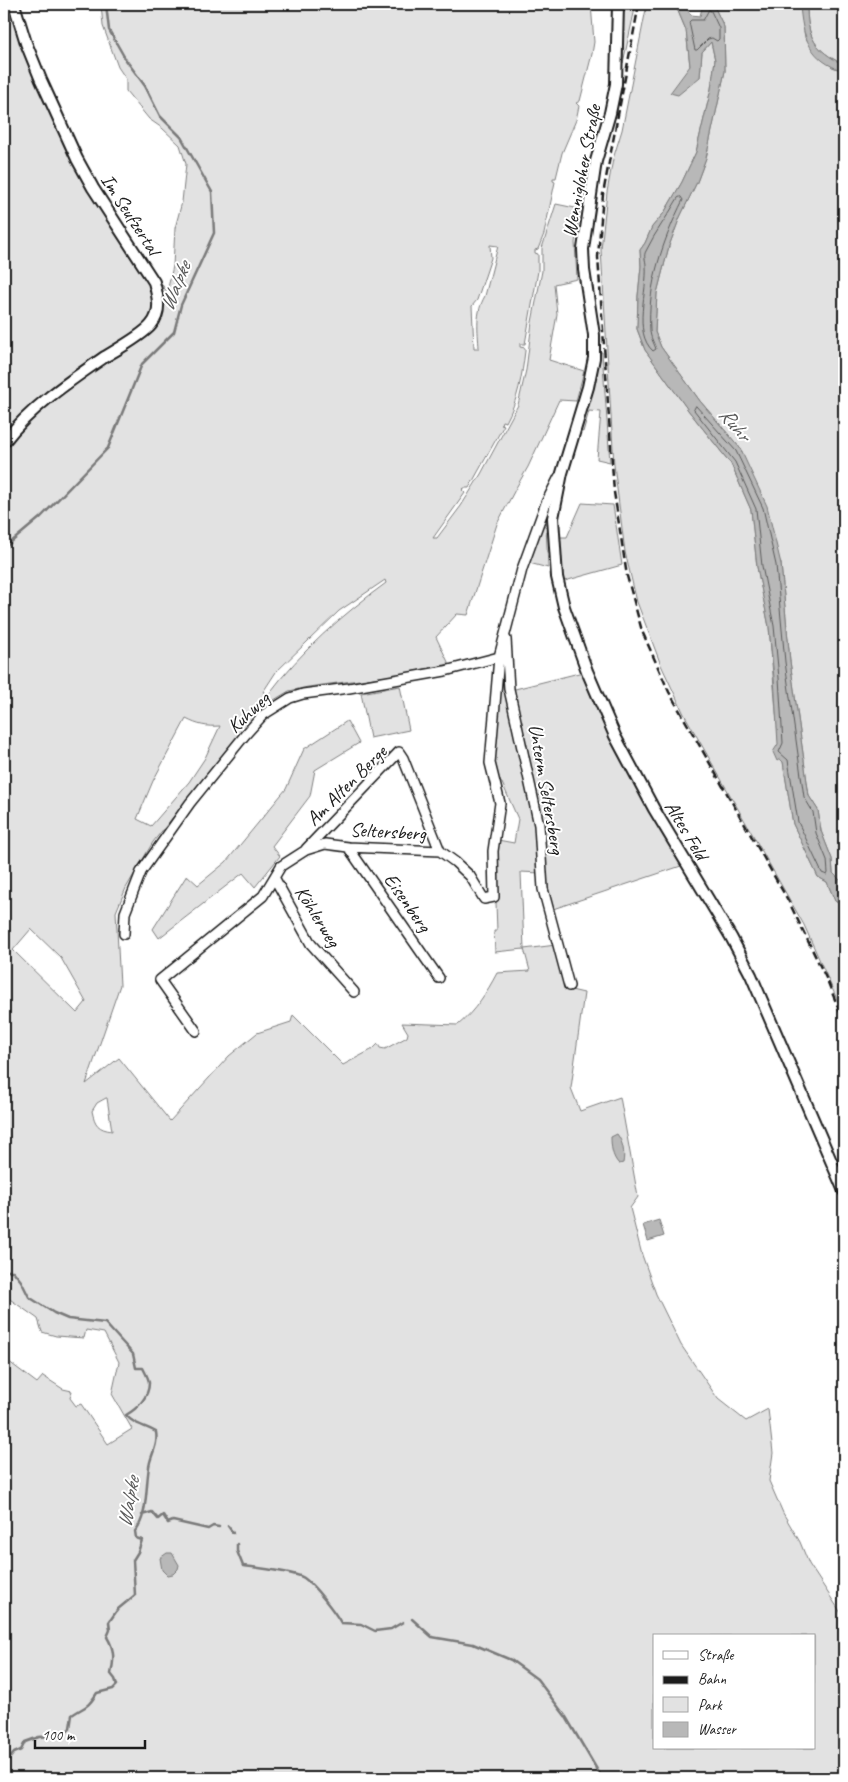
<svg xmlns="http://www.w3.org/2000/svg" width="848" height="1782" font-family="Caveat,sans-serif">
<rect width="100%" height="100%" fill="#fff"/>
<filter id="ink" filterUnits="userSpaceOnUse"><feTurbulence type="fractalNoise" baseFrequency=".02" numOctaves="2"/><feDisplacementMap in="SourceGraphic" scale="10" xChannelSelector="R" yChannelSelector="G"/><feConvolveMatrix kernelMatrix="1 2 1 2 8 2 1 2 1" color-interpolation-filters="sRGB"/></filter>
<g filter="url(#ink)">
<!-- green -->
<path fill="#e2e2e2" stroke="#7f7f7f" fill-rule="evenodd" d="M4,4H19L30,43L62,117L94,182L167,292L173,266L175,228L182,202L186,164L180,145L162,128L149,119L126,91V79L118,67L103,26L101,4H591L594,42L592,54L580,101L576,103L579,106L576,120L562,153L556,178H553V181L555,182L544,234L538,249L535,250V253L538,254V271L525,344H520V347L525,348V351C522,376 518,400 506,422L502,421L501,424L504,425L469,488H464L462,490L465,493L433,538H437L461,506L481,474L518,405L526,370L532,322L542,271V248L556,204L580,209L575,243L577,279L554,284L557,314L549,360L584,371L576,401L559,400L528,467L517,486L497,524L468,615L457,614L436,637L449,664L396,675L308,687L289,691L274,700L248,724L153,842L126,888L116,912L120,985L86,1084L119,1058L170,1121L229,1056L257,1033L291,1022L293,1015L343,1065L373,1049L378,1044L380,1048L385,1049L407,1037L408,1033L402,1023L458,1025C475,1011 487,992 497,973L530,971L524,949L495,952L494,931H497L496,903L499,893L497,883L498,840L514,843L518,819L502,783L497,782L493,765L502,655L536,817L540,873L521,872L524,949L556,945L567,989L584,993L571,1088L580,1111L620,1097L638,1197L630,1208L642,1255L656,1294L681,1345L718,1399L746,1421L768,1409L773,1453L769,1481L783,1513L800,1542L809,1564L843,1616H844V1778H4V1358L37,1383L43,1376L63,1389L72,1391L70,1398L76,1406L81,1404L108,1444L132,1429L112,1394L119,1362L104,1333L86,1330L84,1338L56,1336L42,1332L38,1319L4,1295V1278L7,1269L4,1265ZM490,245L498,246L485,296C475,313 478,330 479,348H474L472,306L477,300L491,258ZM385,580L386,583C342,615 301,651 268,695L263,692L276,672L339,611ZM186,719C198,725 206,727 220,726L205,758L189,782L151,826L137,819L153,781ZM31,929L61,958L86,1002L77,1013L13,950ZM106,1098H107L112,1131C98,1129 95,1125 92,1111L97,1103ZM654,1636H814V1748H654Z
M624,4H636L623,63V6Z
M647,4H675L686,30L690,66L700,77L702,52L711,42L715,60L711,89L696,152L682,182L664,213L652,227L645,243L640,250L641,266L638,296L637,329L645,350L688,410L731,464L751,510L757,567L769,627L780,759L783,761L793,824L818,877L827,882L835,901L840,904L839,907L844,912V1015L804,925L684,714L661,665L637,602L625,552L614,465L601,250L607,192L613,159L622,130Z
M713,4H800L805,38L832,67L844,71V884L833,873L832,859L821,831L818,810L809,796L790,661L781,564L740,448L700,401L661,347L655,332L657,293L669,246L680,217L697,182L706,158L725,71L724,27Z
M807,4H844V43L841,45L844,48V65C814,49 807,38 807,4Z
M599,352H602L610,462L597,459L601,412L589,411L583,432L579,430Z
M582,503L613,505L622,565L561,582L557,537H567Z
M541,525L546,526L548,568L529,563Z
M587,671L639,791L681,866L553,909L548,887L541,809L527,760L521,720L511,690Z
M400,686L409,730L370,738L361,693Z
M347,721L359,743L315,770L310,796L272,846L280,856L255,887L243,873L159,938L153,929L187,875L198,885L226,862L286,789L304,749Z"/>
<!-- water -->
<path fill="#b8b8b8" stroke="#7a7a7a" d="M675,4H683L691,15L700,16L703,4H713L724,27L725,71L706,158L697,182L680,217L669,246L657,293L655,332L661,347L700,401L740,448L767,506L781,564L790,661L809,796L818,810L821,831L832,859L833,873L844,884V912L839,906L840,904L835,901L827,882L818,877L793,824L783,762L780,759L777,761L773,752L778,744L774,678L769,627L757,567L751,510L731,464L688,410L645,350L637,329L638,296L641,266L640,250L645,243L652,227L664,213L682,182L696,152L711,89L715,60L711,42L702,52L700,77L678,95L670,93L690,66L686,30Z
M800,4H807C807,38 814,49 844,65V71C810,61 802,37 800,4Z
M617,1134C623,1142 625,1153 623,1163L619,1164C612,1157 611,1146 611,1137Z
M659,1220L664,1236L648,1241L643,1225Z
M167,1553H172L179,1565L178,1569L173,1574L167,1575L162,1570L160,1558Z"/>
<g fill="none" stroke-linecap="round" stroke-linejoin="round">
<!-- shore -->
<path stroke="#5a5a5a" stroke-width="1" d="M709,10L711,11L719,28V39L717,41L712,38L708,39L697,50H695L689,22L691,20H703Z
M681,197L683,200C663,240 647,286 650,330C650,337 654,343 656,349L653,351C632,332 648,290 646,266C646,260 643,256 646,251C655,232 668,216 678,198Z
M696,406L736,451L763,508L776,565L785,662L804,797L813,812L816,833L827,860L828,873L827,875L822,873L798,822L788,760L779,752L783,743L779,678L774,626L762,566L756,509L735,462L694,410Z"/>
<!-- stream -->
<path stroke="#7a7a7a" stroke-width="2.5" d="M4,548L41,517L108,448L142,364L174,332L181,305L214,233L212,192L181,137L160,116L145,86L126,60L109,30L106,4
M4,1271H13L21,1281L29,1297L54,1313L68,1319L105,1323L133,1354L136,1368H143C145,1372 149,1379 149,1383C149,1397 137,1409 126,1415C134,1425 144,1425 156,1432C158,1444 153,1451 150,1462C145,1481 149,1516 135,1531L136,1538L142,1540L138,1552L133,1560L135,1595L118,1609L109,1622L110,1630L107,1637C115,1650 114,1660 111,1674L115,1679L117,1685L113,1689L97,1693C87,1709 85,1706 72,1715L70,1728L64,1735L39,1737L25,1742L21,1750L14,1753L4,1765
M142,1515L152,1512L158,1519L163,1515L168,1523L173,1521L208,1529L213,1526L219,1527
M228,1526L233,1533
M237,1544V1551L243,1566C253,1567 298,1573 304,1578C314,1585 335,1612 341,1623L361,1624L375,1631L391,1629L403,1622
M412,1619L432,1637L473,1644L511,1660L537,1679L566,1717L602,1778"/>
<!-- minor casing -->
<g stroke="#1c1c1c" stroke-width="12">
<path id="minor" d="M506,639L509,689L539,825L543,889L569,986
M348,847L439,978
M306,849L399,752L403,758L440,851
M275,879L311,944L354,992
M124,934L125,913L141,872L190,803L245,735L263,715L290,698L303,694L349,688L445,671L499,657
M196,1031L160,980L263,896L281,866L306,850L325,844L348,847L440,851L455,862L470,876L484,899L494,897L493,851L500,803L490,763L499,657L522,569L546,503L559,477"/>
</g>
<!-- major casing -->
<g stroke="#1c1c1c" stroke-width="14">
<path id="major" d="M618,4L616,84L610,113L596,161L583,249L584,270L594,335V358L588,387L562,473L553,518L557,577L564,607L587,671L615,736L654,809L731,937L751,975L844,1191
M4,442C30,408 68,382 103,358C116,350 142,336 151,325C162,312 158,297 154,282L93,188L77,159L41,80L26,43L14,4"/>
</g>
<!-- minor -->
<use href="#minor" stroke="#fff" stroke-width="9"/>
<!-- major -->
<use href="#major" stroke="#fff" stroke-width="10"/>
<!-- rail -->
<path stroke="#1c1c1c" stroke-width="2.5" stroke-dasharray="8 4" stroke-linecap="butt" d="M639,4L603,194L598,257L614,492L627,576L642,631L669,692L789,902L827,980L844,1022"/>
</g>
</g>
<g text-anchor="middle" stroke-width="4" stroke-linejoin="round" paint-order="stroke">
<!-- street labels -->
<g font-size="20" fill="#1c1c1c" stroke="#fff">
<text transform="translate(581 171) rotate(-79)" y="7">Wennigloher Straße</text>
<text transform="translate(131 214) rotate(57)" y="7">Im Seufzertal</text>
<text transform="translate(248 712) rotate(-43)" y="7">Kuhweg</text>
<text transform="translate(346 785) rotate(-45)" y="7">Am Alten Berge</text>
<text transform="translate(547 789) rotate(80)" y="7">Unterm Seltersberg</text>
<text transform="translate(687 830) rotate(59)" y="7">Altes Feld</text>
<text transform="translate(388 831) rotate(3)" y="7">Seltersberg</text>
<text transform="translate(408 902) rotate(55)" y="7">Eisenberg</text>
<text transform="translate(318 916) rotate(58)" y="7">Köhlerweg</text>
</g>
<!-- water labels -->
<g font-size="21" font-style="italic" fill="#5a5a5a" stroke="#fff">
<text transform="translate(175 286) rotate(-68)" y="7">Walpke</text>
<text transform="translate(735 424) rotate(50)" y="7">Ruhr</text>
<text transform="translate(128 1502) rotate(-80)" y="7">Walpke</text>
</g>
</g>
<!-- margin -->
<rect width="848" height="1782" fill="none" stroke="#fff" stroke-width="20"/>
<rect x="10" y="10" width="828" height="1762" fill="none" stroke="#1c1c1c" stroke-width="2" filter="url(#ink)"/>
<!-- legend -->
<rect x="653" y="1634" width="162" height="115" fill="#ffffff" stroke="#a4a4a4"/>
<rect x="663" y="1651" width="25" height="8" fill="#ffffff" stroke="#a4a4a4"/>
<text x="698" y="1660" font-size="15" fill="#1c1c1c">Straße</text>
<rect x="663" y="1676" width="25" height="8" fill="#1c1c1c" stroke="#a4a4a4"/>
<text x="698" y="1684" font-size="15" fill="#1c1c1c">Bahn</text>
<rect x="663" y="1697" width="25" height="15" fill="#e2e2e2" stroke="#a4a4a4"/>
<text x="698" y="1710" font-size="15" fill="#1c1c1c">Park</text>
<rect x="663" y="1722" width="25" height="15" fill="#b8b8b8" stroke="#a4a4a4"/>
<text x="698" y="1734" font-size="15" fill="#1c1c1c">Wasser</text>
<!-- scale -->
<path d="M35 1740v8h110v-8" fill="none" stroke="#1c1c1c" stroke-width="2.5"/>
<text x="42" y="1740" font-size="15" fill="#1c1c1c" stroke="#ffffff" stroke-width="4" paint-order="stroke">100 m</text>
</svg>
